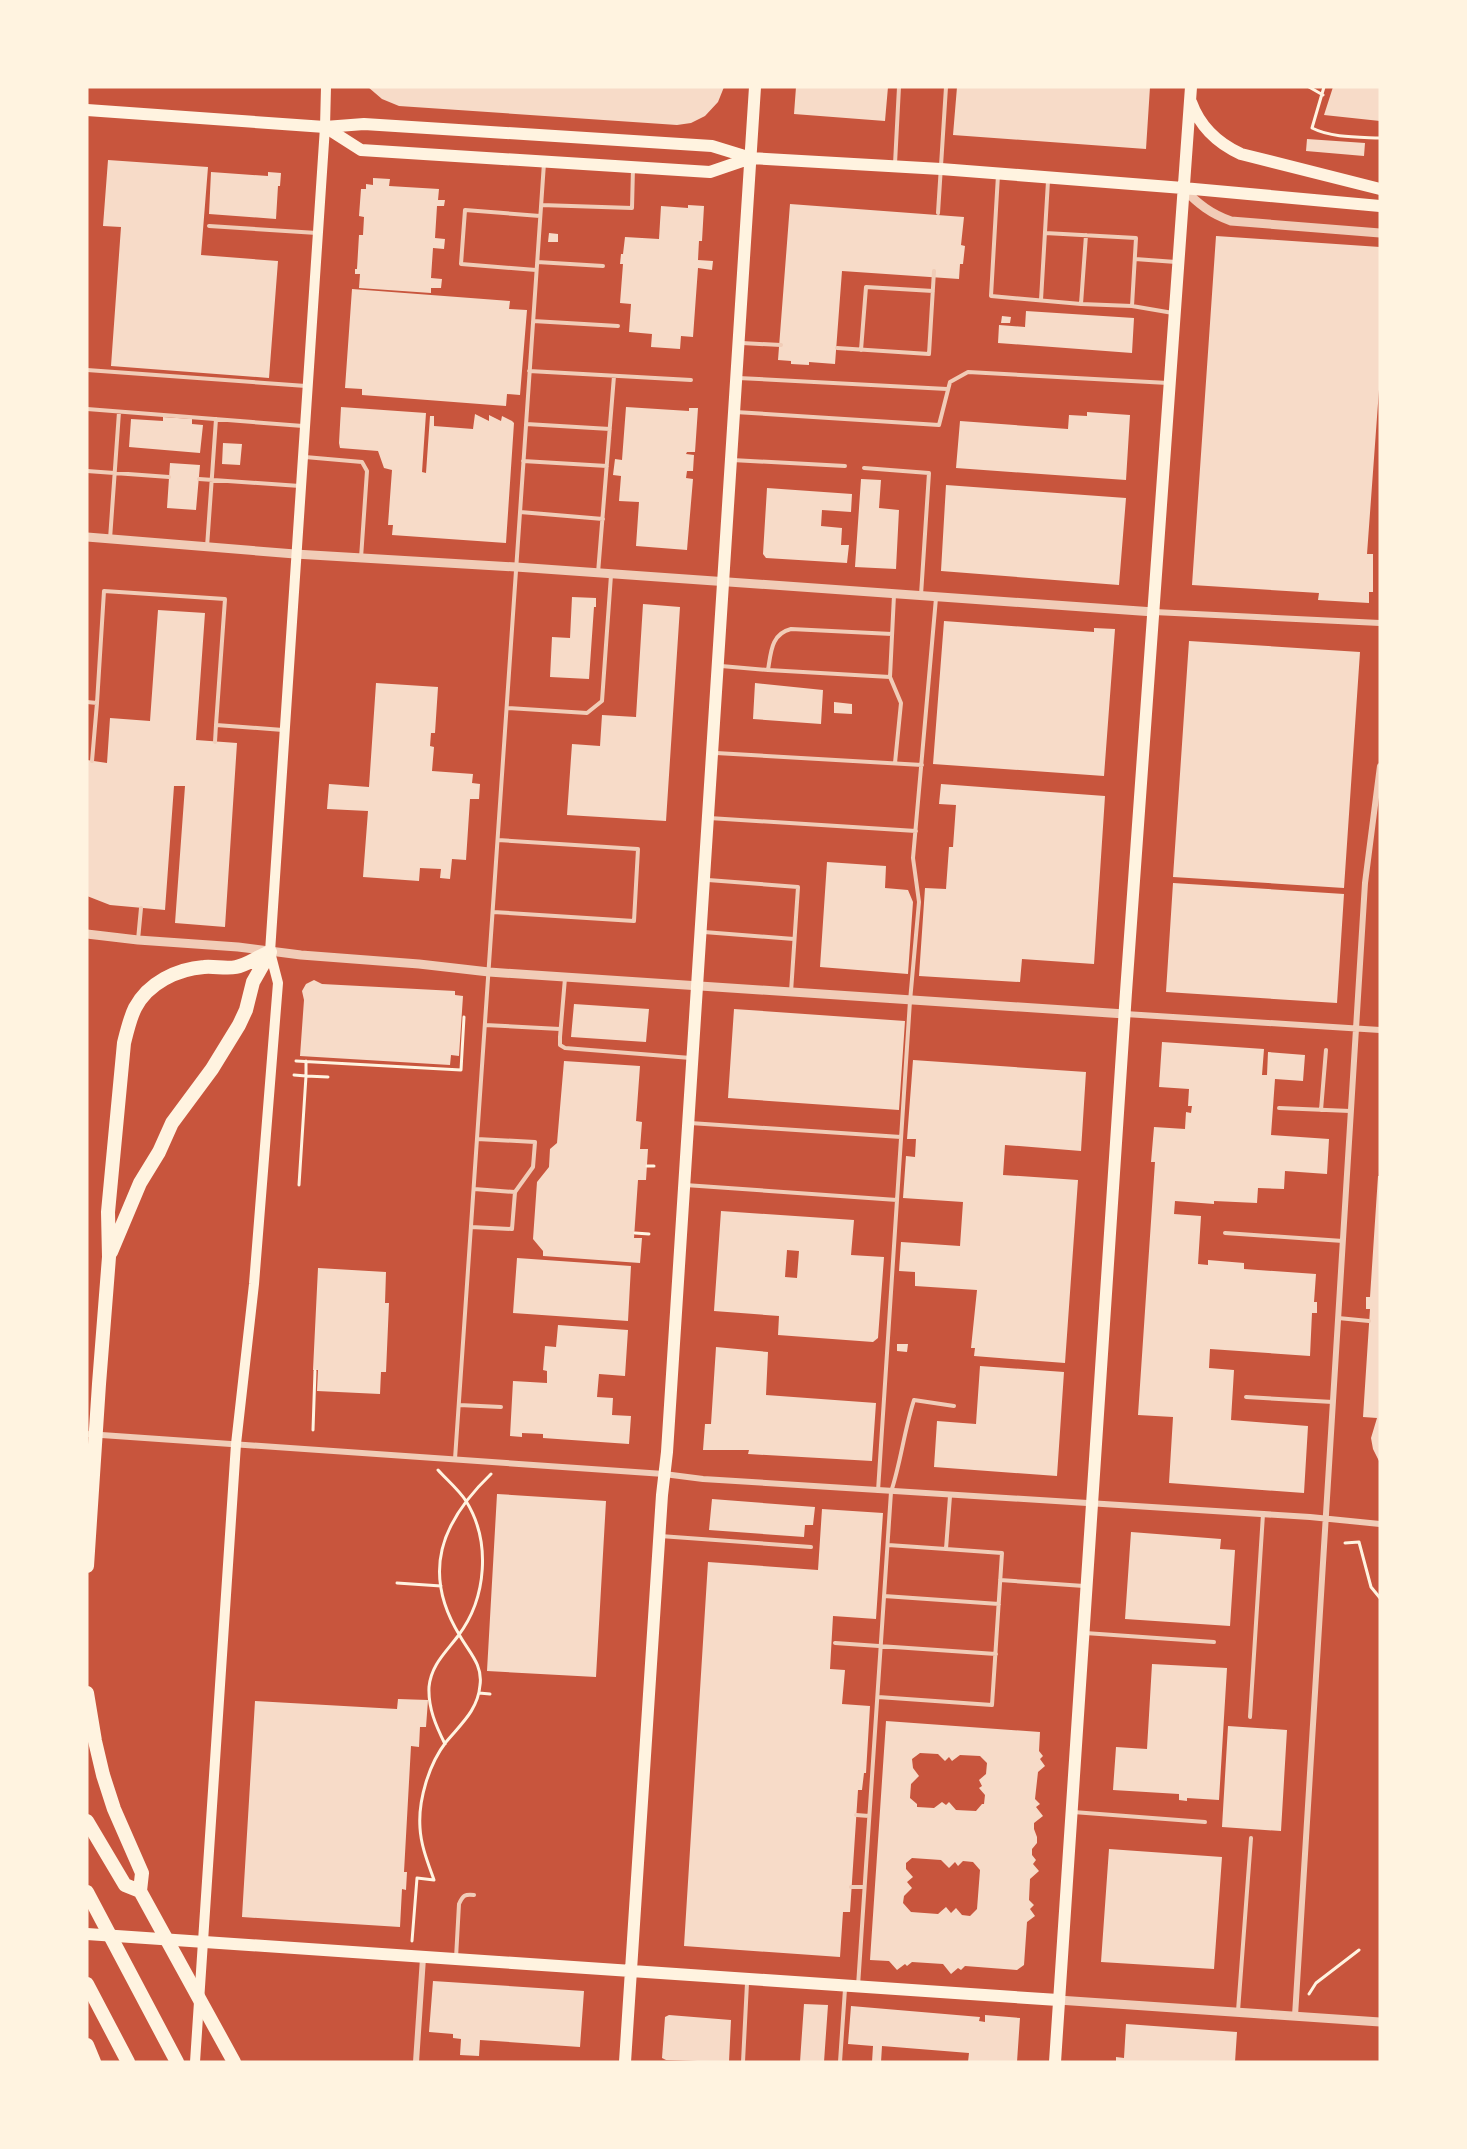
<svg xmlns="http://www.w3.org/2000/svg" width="1467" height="2149" font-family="'Noto Sans',sans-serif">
<rect width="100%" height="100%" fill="#c8553d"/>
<!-- building -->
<path fill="#f7dbc8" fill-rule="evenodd" d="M368,87H724L718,102L705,116L691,123L677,125L399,106L382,99Z
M796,87H888L885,121L794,114Z
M957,87H1150L1146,149L953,135Z
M1333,87H1380V121L1324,115Z
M1307,139L1365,143L1364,156L1306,151Z
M108,160L208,167L201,255L278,261L269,378L111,366L121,227L103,226Z
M211,172L268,176V172L281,173L280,186H278L276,219L209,214Z
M373,178L390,179L389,186L439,189L438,200H445L444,206H437L435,238L445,239L444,249L433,248L431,278L442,279L441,288H431V293L359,288L360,274H355V269H357L359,235H363L364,217L359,216L361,189H366V184L373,185Z
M790,204L964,217L961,245L965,246L963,264H960L959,279L842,271L835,364L809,362V365L791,364V361L778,360Z
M688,205L704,206L702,241H699L698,260L713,261L712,270L698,268L693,337L681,336L680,349L651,347L652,334L629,332L631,304L620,303L623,264H620L621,254H623L625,237L659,239L661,206L688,208Z
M549,233L558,234V242H548Z
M1216,236L1380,247V376L1367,554H1373V592H1369V603L1318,600L1319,593L1192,585Z
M352,289L510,301L509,309L527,310L520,395L507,394L506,406L362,395V389L345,388Z
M1026,311L1134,318L1132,353L998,343L999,325L1025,327Z
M1002,316L1011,317L1010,323H1001Z
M341,407L426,413L422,472L426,473L430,416H434V426L473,429L475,414L489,421V415L501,421L502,416L512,421L514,423L506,543L392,535L393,525H388L392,470L384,468L378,451L340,448L339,443Z
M626,407L689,411V408H698L695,452H687L686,454L694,455L693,471H687L686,478L693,479L687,550L636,546L639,502L619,501L621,476L613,475L615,459L622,460Z
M1087,412L1130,415L1126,480L956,468L960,421L1068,429L1069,415L1087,416Z
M163,417L192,419V424L203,425L200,453L129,447L131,419L163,421Z
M223,443L242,444L240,465L222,464Z
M170,463L200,465L196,510L167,508Z
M861,479L881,480L879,508L899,510L896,569L855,567Z
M946,485L1126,498L1119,585L941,571Z
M767,488L852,494L851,512L822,510L821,526L842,528L841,545H849L847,563L766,558L763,554Z
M572,597L596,598V607H594L589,679L550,677L552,637L570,638Z
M643,604L680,607L666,821L567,815L572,744L600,746L602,715L636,717Z
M158,610L205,613L196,740L237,743L225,927L175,923L185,786H174L165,910L110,905L87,896V760L107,763L110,718L150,721Z
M944,621L1094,632V628L1115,629L1104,776L933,764Z
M1189,641L1360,652L1344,888L1173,877Z
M376,683L438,687L435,733H431L430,746L434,747L432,771L473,774L472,783L480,784L479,799H470L466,860L452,859L450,879L440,878L441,869L420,868L419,881L363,877L368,811L327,809L329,784L369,787Z
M755,683L823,690L821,724L753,719Z
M834,702L852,704V714L834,713Z
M941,784L1105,796L1094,964L1022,959L1020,982L919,976L925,888L946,889L949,847H953L956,805L939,804Z
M827,862L886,866L885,888L908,890L913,902L908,974L820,967Z
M1173,883L1344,894L1337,1003L1166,992Z
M314,980L322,984L455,991V995L463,996L459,1056L451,1055L450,1065L300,1056L304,1000L302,991L306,984Z
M574,1004L649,1009L646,1042L571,1037Z
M734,1009L905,1021L899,1110L728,1098Z
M1162,1042L1264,1049L1262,1075H1267L1268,1052L1305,1055L1303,1081L1275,1079L1271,1135L1329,1139L1327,1174L1285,1171L1284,1189L1258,1188L1257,1203L1214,1201V1204L1175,1201L1174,1214L1201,1216L1198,1264L1208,1265V1260L1244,1263V1269L1316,1274L1314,1302H1317V1313H1312L1310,1356L1210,1349L1209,1368L1234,1370L1231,1420L1308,1426L1304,1493L1169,1483L1173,1417L1138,1415L1155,1162H1151L1154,1127L1185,1129L1186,1112L1191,1113L1192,1106H1188L1189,1089L1159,1087Z
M913,1060L1086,1072L1081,1151L1005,1145L1003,1175L1078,1180L1065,1363L974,1356L975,1348H971L977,1290L915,1286V1272L899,1271L901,1242L960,1246L963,1202L903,1198L906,1156L915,1157L916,1139H907Z
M564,1061L640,1066L636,1121L642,1122L640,1149H648L646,1180H638L634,1238H642L640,1263L543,1256V1251L533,1239L537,1182L549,1167L550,1149L557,1143Z
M1378,1176H1380V1463L1373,1449L1371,1438L1377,1418L1363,1417L1370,1309H1366V1297H1370Z
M721,1211L854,1220L851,1255L884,1257L878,1338L873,1342L778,1335L779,1316L714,1311ZM787,1250L799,1251L797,1278L785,1277Z
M517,1258L631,1266L628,1321L513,1313Z
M318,1268L386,1272L385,1303H389L386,1372H381L380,1394L317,1391L318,1370H313Z
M558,1325L628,1330L625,1376L599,1374L597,1397L613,1398L612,1415L631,1416L629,1444L543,1438V1434L522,1433V1437L510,1436L513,1381L547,1383V1371L543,1370L545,1346L556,1347Z
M897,1344H908L907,1352L897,1351Z
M716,1347L768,1352L766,1395L876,1403L872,1461L748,1454L749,1450H703L705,1424H711Z
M980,1366L1064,1372L1057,1476L934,1467L937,1421L976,1424Z
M497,1494L606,1501L596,1677L487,1671Z
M712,1499L815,1507L813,1525H805L804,1537L709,1530Z
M822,1509L883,1513L876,1619L833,1616L830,1669L845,1670L842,1704L870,1706L866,1773H864L862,1790H858L850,1912H843L840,1957L684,1946L708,1562L818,1570Z
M1131,1532L1221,1539L1220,1549L1235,1550L1230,1626L1125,1619Z
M1152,1664L1227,1668L1219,1800L1187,1798V1801L1179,1800V1794L1113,1790L1116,1747L1147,1749Z
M398,1699L428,1700L426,1727H420L419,1747L411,1746L404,1872H407L406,1890L402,1889L400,1927L242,1917L255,1701L397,1709Z
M886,1721L1040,1732L1039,1751L1043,1756L1040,1759L1045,1766L1038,1772L1035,1799L1040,1804L1036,1807L1043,1816L1034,1823V1829L1037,1837V1843L1032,1849V1855L1036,1860L1033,1864L1039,1871L1030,1879L1029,1900L1034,1905L1030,1909L1035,1916L1027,1922L1024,1965L1017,1970L965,1966L961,1970L958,1968L951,1974L943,1964L912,1962L907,1966L905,1964L897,1970L889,1961L870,1960ZM920,1753L938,1754L945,1761L949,1757L952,1761L960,1755L980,1756L987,1763L986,1774L979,1780L982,1786L979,1788L985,1795L984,1804H982L976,1811L956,1810L949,1802L946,1805L942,1802L934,1808L917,1807V1804L910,1798L911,1784L919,1776L913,1768L912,1759ZM912,1858L941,1860L949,1868L955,1862L958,1866L963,1861L973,1862L980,1870L977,1909L970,1916L962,1915L956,1908L951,1913L946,1907L938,1914L911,1912L903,1903L904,1896L912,1888L907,1882L913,1877L906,1869V1863Z
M1228,1726L1287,1730L1281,1831L1222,1827Z
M1109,1849L1222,1857L1214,1969L1101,1962Z
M433,1981L584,1991L580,2047L480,2040L479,2056L460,2055L461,2039L453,2038V2034L429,2032Z
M804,2004L828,2005L824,2062H800Z
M851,2006L980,2017L979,2021L985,2022V2015L1020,2018L1017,2062H968L969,2053L882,2046L881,2062H872L873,2046L848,2044Z
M669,2015L731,2020L729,2062L666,2060L662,2058L665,2017Z
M1126,2024L1237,2032L1235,2062H1116V2057L1124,2058Z"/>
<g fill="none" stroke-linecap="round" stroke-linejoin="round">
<!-- path -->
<path stroke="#fff3e0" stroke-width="3" d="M1309,87L1323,95
M1324,87L1312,128C1332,138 1357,137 1380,138
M296,1061L461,1070L464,1017
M306,1061V1076L328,1077
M294,1075L306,1076L299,1185
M647,1166H654
M635,1233L649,1234
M313,1430L315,1371
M438,1470C447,1480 459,1490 466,1501C491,1541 487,1598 458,1636C446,1652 431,1665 429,1687C428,1708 436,1726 445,1744
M1345,1543L1359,1542L1371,1587L1380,1598
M397,1583L441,1586
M479,1693L490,1694
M412,1941L417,1878L434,1880C428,1863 421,1846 420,1828C418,1800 429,1764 446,1742C461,1724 478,1710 480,1685C483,1665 469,1652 460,1636C421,1573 441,1522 491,1474
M1309,1994L1316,1983L1359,1950"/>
<!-- service -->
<path stroke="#f1ccb7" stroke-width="4" d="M895,164L899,87
M998,175L991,296L1081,304L1132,306L1173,313
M541,205L632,208L633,168
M938,213L946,87
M209,226L317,233
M1045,233L1136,238L1132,306
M1135,259L1176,262
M537,262L603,266
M536,270L461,264L465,210L540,216
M1041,300L1048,181
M1081,304L1086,235
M533,321L618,326
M742,343L781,345
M837,348L929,354L934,271
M861,350L866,287L933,291
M87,370L306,386
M529,371L691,380
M738,378L947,389
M87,409L303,426
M735,412L939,425L950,382L968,372L1168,383
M526,424L610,429
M305,457L362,462L367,471L361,558
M732,460L845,466
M523,461L607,466
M864,468L929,473L921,595
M87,471L169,477
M199,479L300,486
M520,512L603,519
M110,539L119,412
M207,547L216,419
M598,573L614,376
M894,595L890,677L901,703L895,763
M721,666L768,670
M890,677L768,670C771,652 771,634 791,629L892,634
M87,702L97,703L104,591L225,599L216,725L283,730
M507,708L587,713L602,701L611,575
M215,742L216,725
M716,753L922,765
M92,761L97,703
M709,818L916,831
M708,880L798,887L791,992
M493,912L634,921L638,849L498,840
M704,932L794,939
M138,940L141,908
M565,978L560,1037V1045L565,1048L691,1058
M485,1025L560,1029
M1279,1108L1350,1111
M1321,1110L1326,1050
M690,1123L901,1137
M685,1185L897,1200
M474,1189L515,1192L533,1167L535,1142L477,1139
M471,1227L512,1229L515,1192
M1225,1233L1343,1241
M1338,1318L1369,1321
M1246,1397L1333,1402
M459,1405L501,1407
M455,1459L544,163
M878,1491L910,1001L919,902L913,858L936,598
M660,1536L811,1547
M888,1545L946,1549L950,1496
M1000,1580L1084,1586
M884,1596L999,1604
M1085,1633L1214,1642
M835,1643L996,1654
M878,1697L992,1705L1002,1553L946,1549
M1250,1717L1263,1514
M1073,1812L1205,1822
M856,1815L869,1816
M851,1887H864
M456,1958L459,1904C463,1895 465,1894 474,1895
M858,1986L891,1492C901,1462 904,1431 914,1400L954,1406
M1238,2011L1251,1838
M743,2062L747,1983
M840,2062L845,1989"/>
<!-- minor -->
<path stroke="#f1ccb7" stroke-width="6" d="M1154,612L1380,623
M1125,1014L1380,1030
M87,1434L664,1474L703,1479L1310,1517L1380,1524
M1295,2016L1365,883L1380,766
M416,2062L423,1958"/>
<!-- tertiary -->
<path stroke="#f1ccb7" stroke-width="9" d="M1183,188C1198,204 1211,214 1231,221L1380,233
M87,537L295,554L516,567L1154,612
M87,934L138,940L238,947L301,955L419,964L489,972L1125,1014
M1058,2000L1380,2022"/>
<!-- secondary -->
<path stroke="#fff3e0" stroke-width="10" d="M195,2062L236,1444L254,1284L278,983L270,952L325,127L326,87"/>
<!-- primary -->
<path stroke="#fff3e0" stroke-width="12" d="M1191,102C1200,127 1217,143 1241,154L1380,189
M87,110L325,127L364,124L712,146L751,158L941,169L1183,188L1380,206
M325,127L361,150L710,172L751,158
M87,1934L1058,2000
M625,2062L662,1495L667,1452L755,87
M1055,2062L1126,992L1191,87"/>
<!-- motorway -->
<path stroke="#fff3e0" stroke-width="14" d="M111,1252L140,1183L159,1152L172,1123L212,1069L239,1025L246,1010L253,982L270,952
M87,1566L99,1384L109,1257L108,1212L124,1043C127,1031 130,1018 135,1008C148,983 177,969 204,967C214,966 226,969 236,967C247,965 259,956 270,952
M87,1693L95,1741L103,1775L114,1809L142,1873L140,1891L234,2062
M87,1821L125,1885L140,1891
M87,1892L177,2062
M87,1984L128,2062
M87,2045L94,2062"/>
</g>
<!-- border -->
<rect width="1467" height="2149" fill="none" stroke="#fff3e0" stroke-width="177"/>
</svg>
